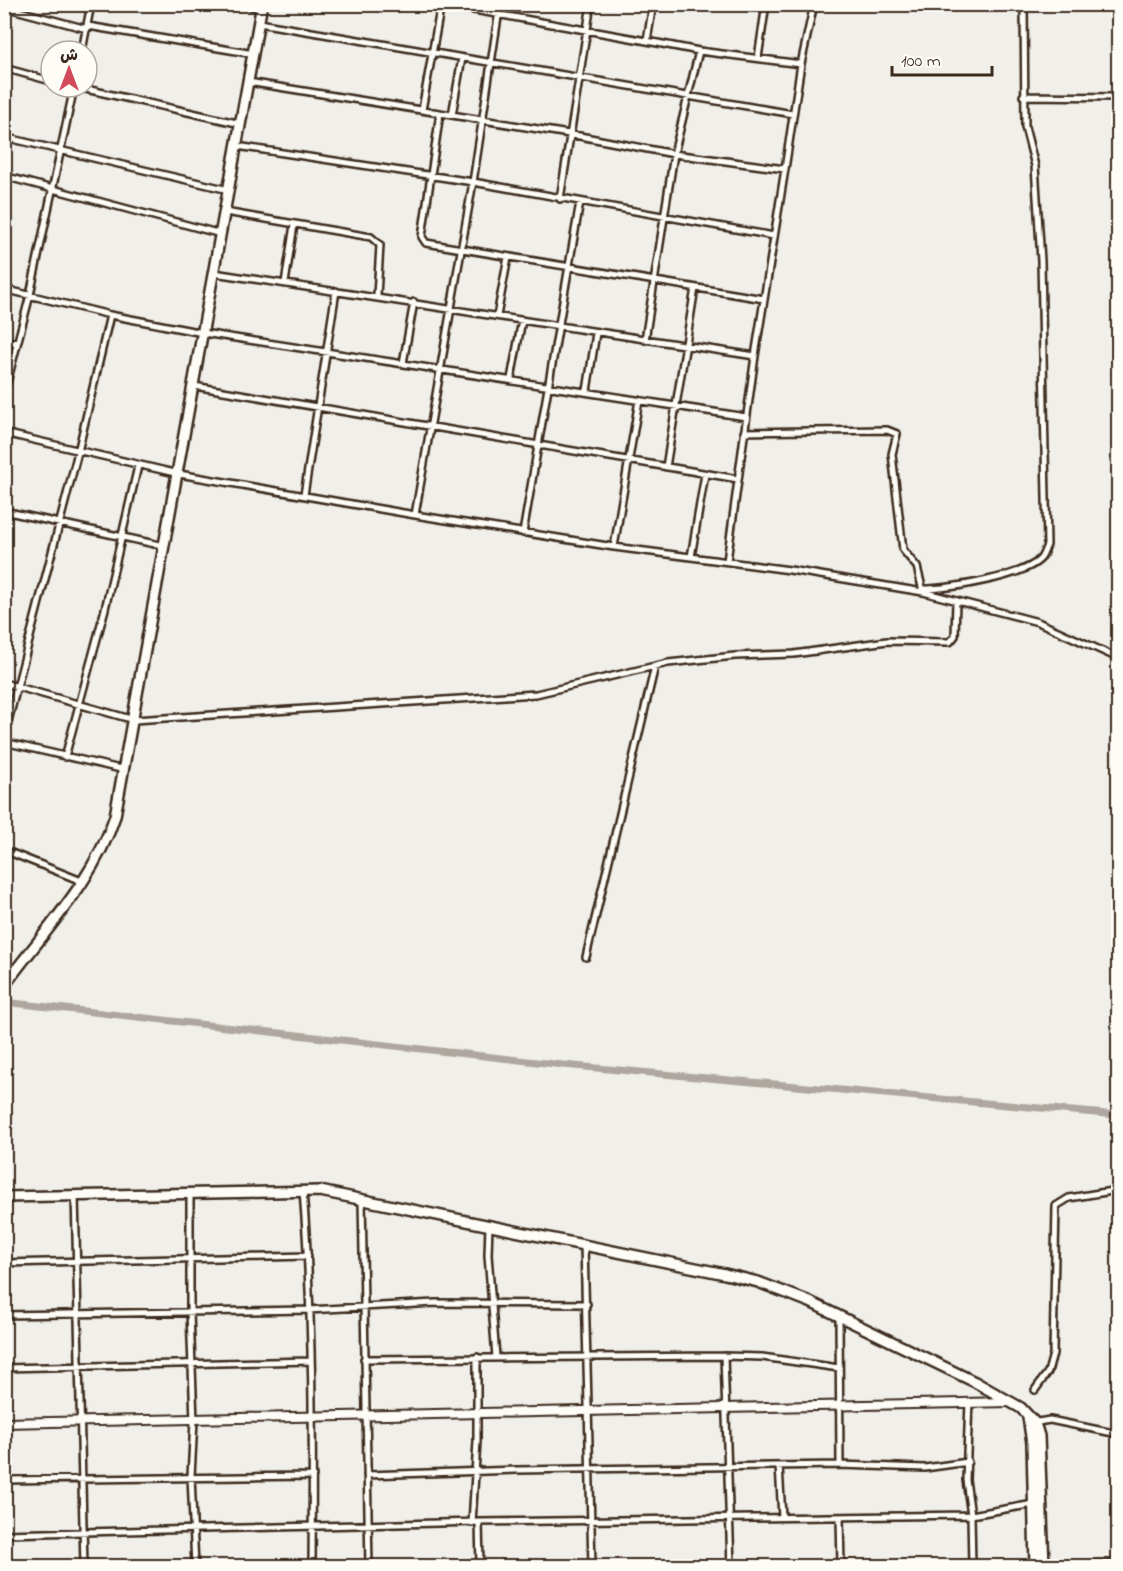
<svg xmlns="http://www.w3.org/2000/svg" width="1123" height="1571" font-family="'Indie Flower','Playpen Sans Arabic',sans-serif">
<rect width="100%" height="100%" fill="#f1efea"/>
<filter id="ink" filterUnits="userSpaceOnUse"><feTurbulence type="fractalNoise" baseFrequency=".0167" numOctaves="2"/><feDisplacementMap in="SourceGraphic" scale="12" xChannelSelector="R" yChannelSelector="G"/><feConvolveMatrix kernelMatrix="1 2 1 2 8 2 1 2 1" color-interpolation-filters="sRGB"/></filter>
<g filter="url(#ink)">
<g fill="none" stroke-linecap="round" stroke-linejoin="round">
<!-- canal -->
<path stroke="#aea69f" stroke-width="7" d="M4,1002L563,1065L1118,1115"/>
<!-- street casing -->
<g stroke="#3b2a1e" stroke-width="10">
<path id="street" d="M243,4L261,9
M440,4L647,41L653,4
M4,7L87,29
M259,23L793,114
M88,26L254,54
M647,41L699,51L801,64
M82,51L91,4
M758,58L766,4
M4,68L51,81
M248,82L569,134L674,154L785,169L755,356L727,561
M77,87L241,124
M1023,96L1118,97
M422,110L441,4
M440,113L422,237L426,243L764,299
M452,115L462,58
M4,137L229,190
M237,146L473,182L774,236
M785,169L801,64L814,4
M4,176L221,234
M560,199L591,4
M225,212L371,237L380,245L377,296
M214,273L755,356
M285,283L294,225
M4,289L110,315L203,333L746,417
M497,316L508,257
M4,340L17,343
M645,340L674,154L699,51
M403,363L414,302
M511,379L522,320
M194,386L738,479
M587,391L596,333
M4,394L30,295L74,87
M744,432L887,430L897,434L892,454L903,550L917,567L923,591
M4,433L179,474L415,515L614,547L790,570L923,592L1038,622L1118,658
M666,467L695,288
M304,495L336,291
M4,511L164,546
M415,515L473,182L500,4
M523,533L580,202
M614,547L639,400
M691,557L705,474
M922,589C947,589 1025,577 1041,558C1044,554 1045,549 1047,545L1041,261L1035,166L1025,127L1024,4
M4,683L134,720L536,694L668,663L735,656L794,654L887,641L950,642L955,636L956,601
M4,737L78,452L110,315
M4,742L125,770
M65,757L105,609L138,466
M4,850L84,882
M586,957L655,666
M303,1191C313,1315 313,1441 312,1566
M190,1193V1312L194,1421L191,1476L195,1566
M75,1195L84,1566
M362,1200L369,1566
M489,1225L488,1255L496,1357
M584,1244L592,1566
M4,1263L308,1256
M4,1315L308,1310L435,1303L587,1304
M839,1317L840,1465
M724,1356L731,1566
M364,1359L724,1356L762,1357L839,1368
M4,1368L310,1361
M1035,1390L1048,1372L1053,1354L1056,1206L1069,1198L1118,1190
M969,1402L966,1480L971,1515L972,1566
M1032,1423L1050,1420L1118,1434
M779,1466L782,1517
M367,1475L517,1470L840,1465L925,1468L968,1462
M4,1480L313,1476
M840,1517L841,1566
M479,1522L480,1566
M472,1523L477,1441V1357
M4,1534L479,1522L971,1515L1034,1504
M1053,1566L1118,1564"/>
</g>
<!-- secondary casing -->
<g stroke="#3b2a1e" stroke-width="12">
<path id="secondary" d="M4,966L16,970
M4,1423L1011,1402"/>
</g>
<!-- primary casing -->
<g stroke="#3b2a1e" stroke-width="14">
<path id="primary" d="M4,986C44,931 94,881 115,816L262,4
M4,1197L320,1191L725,1274L758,1282L810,1302L975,1382L1021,1408L1035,1423L1039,1436L1044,1566
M1028,1417L1032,1443L1035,1566"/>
</g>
<!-- street -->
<use href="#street" stroke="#fdfcf7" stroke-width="5"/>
<!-- secondary -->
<use href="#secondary" stroke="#fdfcf7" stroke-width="8"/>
<!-- primary -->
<use href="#primary" stroke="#fdfcf7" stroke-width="9"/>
</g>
</g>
<!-- margin -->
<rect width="1123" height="1571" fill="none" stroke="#fdfcf7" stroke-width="24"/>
<rect x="12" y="12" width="1099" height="1547" fill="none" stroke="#3b2a1e" stroke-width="2" filter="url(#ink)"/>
<!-- north arrow -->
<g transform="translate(69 69)"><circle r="28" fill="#fdfcf7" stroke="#afa8a0" stroke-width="1.5"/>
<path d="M0-4.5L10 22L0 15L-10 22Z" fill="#d1495b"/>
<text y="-9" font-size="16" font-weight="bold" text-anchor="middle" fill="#3b2a1e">ش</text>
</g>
<!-- scale -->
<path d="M892 66v9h100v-9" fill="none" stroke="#3b2a1e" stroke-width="3"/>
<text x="901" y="66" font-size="18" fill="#3b2a1e" stroke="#fdfcf7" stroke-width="4.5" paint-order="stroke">100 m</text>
</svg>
